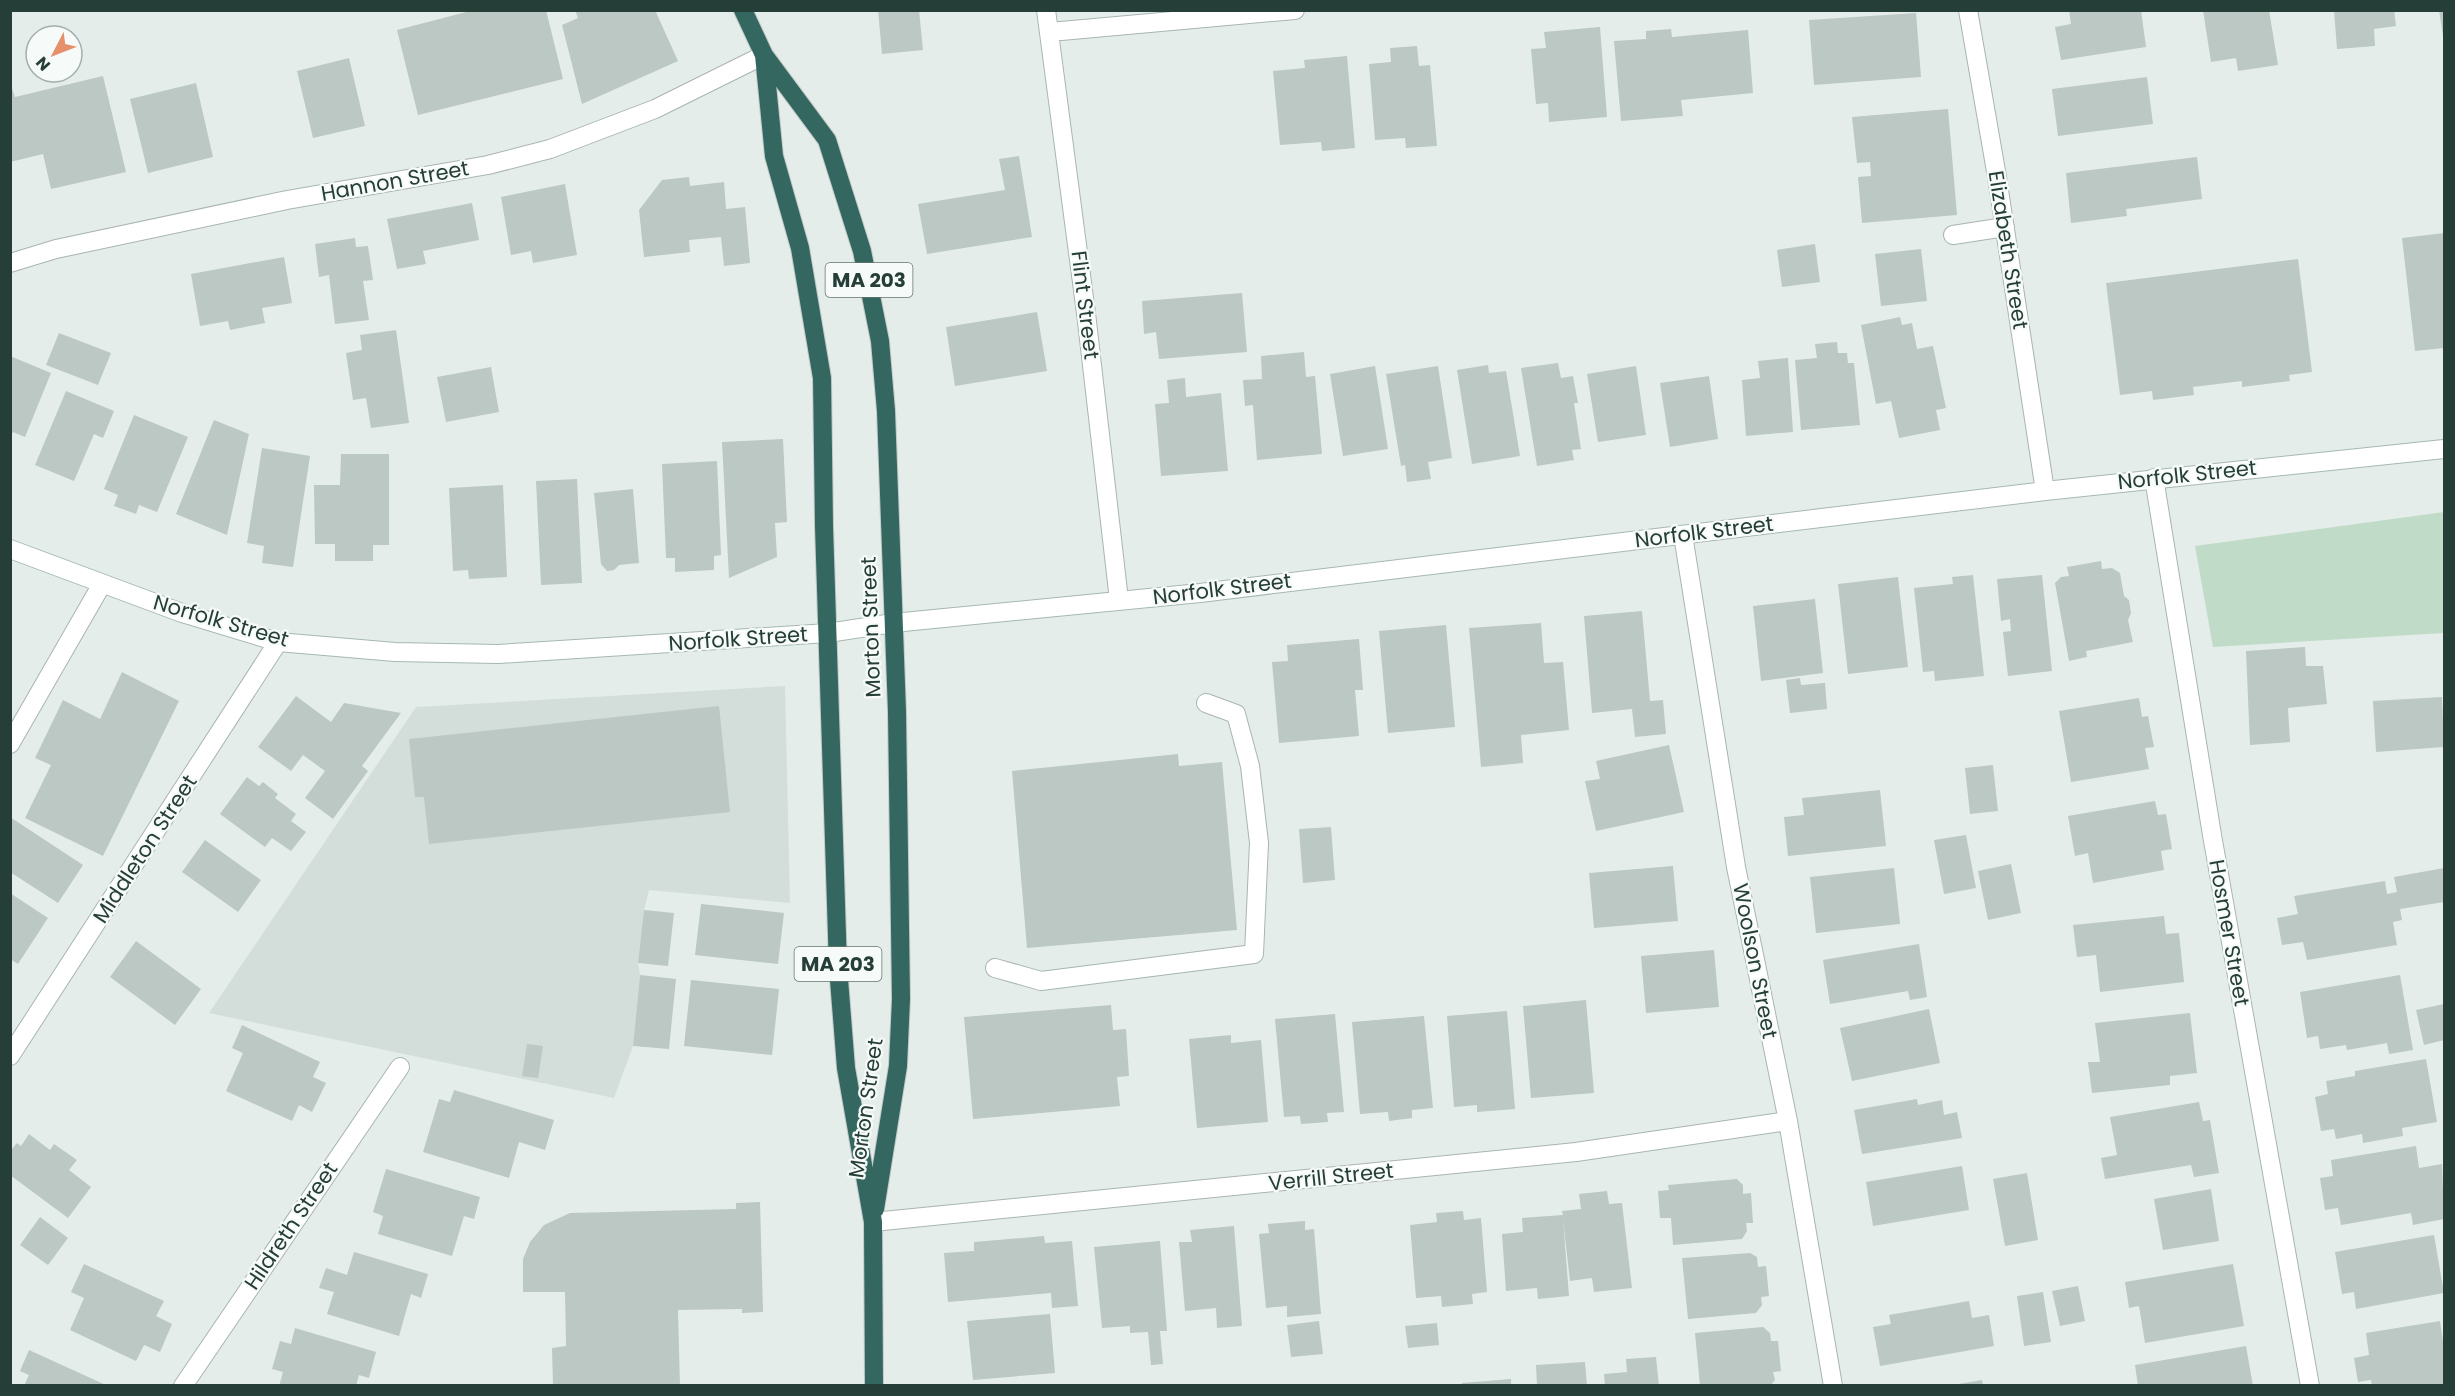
<svg xmlns="http://www.w3.org/2000/svg" width="2455" height="1396" font-family="Poppins,sans-serif">
<rect width="100%" height="100%" fill="#e5edea"/>
<!-- built -->
<path fill="#d3ddd9" d="M785,686L790,903L649,890L644,910L638,963L640,975L633,1046L614,1098L209,1013L416,707Z"/>
<!-- green -->
<path fill="#c0dcc9" d="M2444,512V633L2213,647L2195,546Z"/>
<!-- building -->
<path fill="#bbc8c3" d="M474,10H546L563,79L418,115L397,30Z
M575,10H655L678,61L582,104L562,25L578,18Z
M878,10H919L923,50L882,54Z
M2069,10H2141L2146,47L2061,60L2055,27L2071,24Z
M2203,10H2269L2278,65L2238,71L2236,58L2211,62Z
M2334,10H2394L2396,26L2374,29L2375,46L2337,49Z
M2439,10H2444V36H2443Z
M1916,13L1921,77L1814,85L1809,20Z
M1600,27L1607,117L1549,122L1548,103L1536,104L1531,49L1546,48L1544,32Z
M1671,29L1672,37L1748,30L1753,93L1681,100L1683,116L1621,121L1614,41L1646,39V31Z
M1417,46L1419,66L1430,65L1437,146L1406,148L1405,138L1375,140L1369,64L1391,62L1390,48Z
M1347,56L1355,148L1322,151L1321,142L1280,145L1273,71L1305,68L1304,60Z
M349,58L365,126L313,138L297,71Z
M103,76L126,172L51,189L43,154L10,162V83L15,97Z
M2147,77L2153,124L2058,136L2052,89Z
M196,83L213,157L148,173L130,99Z
M1948,109L1957,215L1862,223L1858,177L1871,176L1870,162L1857,163L1852,117Z
M1019,156L1032,237L927,254L918,204L1005,190L999,159Z
M2197,157L2202,199L2126,209L2127,216L2071,223L2066,173Z
M689,177L690,186L724,182L726,209L745,207L750,263L724,266L721,237L689,240L690,252L644,257L639,210L662,180Z
M565,184L577,255L533,263L531,251L511,255L501,197Z
M472,203L479,240L423,251L426,264L397,269L387,219Z
M2444,233V348L2415,351L2402,238Z
M355,238L356,247L368,246L373,280L363,281L369,320L335,324L329,275L319,277L315,244Z
M1815,244L1820,282L1782,287L1777,250Z
M1921,249L1927,301L1881,306L1875,254Z
M284,257L292,303L262,308L265,323L230,330L228,321L200,326L191,274Z
M2298,259L2312,372L2289,375L2290,381L2242,387V381L2193,387L2194,395L2153,400L2152,391L2120,395L2106,283Z
M1242,293L1247,352L1159,359L1156,332L1144,334L1142,301Z
M1037,312L1047,371L955,386L946,327Z
M1900,317L1902,325L1912,323L1917,349L1933,346L1946,408L1936,410L1940,430L1899,438L1891,401L1876,404L1861,325Z
M396,330L409,423L371,428L366,398L353,400L346,353L362,350L360,335Z
M59,333L111,353L98,385L46,365Z
M1837,342L1838,353H1847L1848,363H1854L1860,425L1801,430L1795,360L1817,358L1815,344Z
M1304,352L1306,377L1315,376L1322,454L1257,460L1253,405L1245,406L1243,380L1262,379L1261,356Z
M10,356L51,373L25,437L13,432L10,438Z
M1788,358L1793,432L1746,436L1742,380L1760,378L1758,361Z
M1558,363L1561,378L1573,376L1578,403H1574L1581,449L1572,450L1574,460L1537,466L1521,368Z
M1488,365L1489,373L1506,371L1520,456L1472,464L1457,370Z
M1375,366L1388,449L1343,456L1330,374Z
M1438,366L1452,458L1428,462L1431,479L1407,482L1405,465L1401,466L1386,374Z
M1636,366L1646,435L1598,442L1587,374Z
M491,367L499,412L446,422L437,377Z
M1709,376L1718,439L1670,447L1660,383Z
M1185,378L1186,397L1221,393L1228,471L1161,476L1155,404L1169,403L1167,380Z
M66,391L114,411L103,438L94,434L74,481L35,465Z
M134,415L188,437L157,512L139,505L136,514L114,506L118,495L104,489Z
M214,420L249,434L227,535L176,514Z
M783,439L787,522L775,523L777,557L729,578L722,442Z
M262,448L310,456L293,567L262,563L264,546L247,543Z
M341,454H389V545H373V561H335V544H315L314,485H340Z
M717,461L721,555L714,556V570L675,572V558H666L662,464Z
M577,479L582,583L541,585L536,481Z
M503,485L507,577L469,579L468,570L453,571L449,488Z
M633,489L639,563L619,565L614,570L607,571L601,564L594,493Z
M2101,561L2102,569L2112,568L2120,573L2124,596L2129,600L2131,613L2128,620L2133,642L2086,651L2087,657L2069,661L2055,583L2061,577L2069,576L2067,567Z
M1973,575L1984,676L1935,681L1934,671L1923,672L1914,588L1953,584L1952,577Z
M2042,575L2052,671L2008,676L2003,632L2011,631L2010,619L2001,621L1997,579Z
M1898,577L1908,667L1848,674L1838,584Z
M1815,599L1823,673L1761,681L1753,606Z
M1642,611L1650,701L1663,700L1666,734L1635,737L1632,709L1592,713L1584,616Z
M1541,623L1544,663L1563,662L1569,730L1521,735L1523,763L1481,767L1469,628Z
M1446,625L1455,727L1388,733L1379,631Z
M1359,639L1363,690H1355L1359,736L1279,743L1272,662L1288,661L1287,645Z
M2305,647L2306,666H2323L2327,704L2288,708L2290,742L2250,745L2246,651Z
M122,672L179,701L103,856L25,818L51,765L35,758L63,700L100,719Z
M1800,678L1801,685L1825,683L1827,709L1790,713L1786,680Z
M296,696L331,722L344,703L401,713L362,766L368,771L333,819L305,798L325,771L303,755L291,771L258,747Z
M2442,697L2444,747L2376,752L2373,701Z
M2139,698L2142,717L2148,716L2154,747L2145,748L2149,769L2071,782L2059,711Z
M719,706L730,812L429,844L424,797H415L409,739Z
M1669,745L1684,812L1596,831L1585,781L1600,779L1596,761Z
M1178,754L1179,766L1222,762L1237,930L1027,948L1012,771Z
M1993,765L1998,811L1970,814L1965,768Z
M247,777L259,786L263,782L278,794L275,798L296,814L291,821L306,832L291,851L272,838L265,847L220,814Z
M1880,790L1886,846L1788,856L1784,817L1804,815L1802,798Z
M2155,801L2158,815L2166,814L2172,849L2161,851L2164,870L2093,883L2088,853L2075,856L2068,816Z
M10,817L83,865L58,903L10,872Z
M1331,827L1335,880L1303,883L1299,829Z
M1966,835L1976,888L1944,894L1934,840Z
M205,840L261,880L238,912L182,872Z
M2011,864L2021,913L1988,920L1978,871Z
M1673,866L1678,921L1594,928L1589,873Z
M1894,868L1900,924L1816,933L1810,877Z
M2444,868V902L2400,909L2402,920L2393,922L2397,945L2307,960L2303,942L2282,945L2277,918L2298,914L2294,896L2385,881L2387,894L2397,892L2394,877Z
M10,893L48,918L18,964L10,959Z
M701,904L784,913L778,964L695,955Z
M644,910L674,913L668,966L638,963Z
M2164,916L2166,934L2179,933L2184,982L2100,992L2096,955L2077,957L2073,925Z
M136,941L201,989L175,1025L110,977Z
M1919,944L1927,997L1910,1000L1908,991L1830,1004L1823,960Z
M1714,950L1719,1007L1646,1013L1641,956Z
M640,975L676,979L669,1049L633,1046Z
M2400,975L2413,1050L2389,1054L2387,1043L2347,1050L2346,1045L2320,1049L2318,1036L2307,1038L2300,992Z
M691,980L779,989L772,1055L684,1046Z
M1586,1000L1594,1093L1531,1098L1523,1006Z
M2444,1004V1040L2424,1045L2416,1010Z
M1111,1005L1113,1030L1126,1029L1129,1076L1117,1077L1120,1106L973,1119L964,1017Z
M1929,1009L1940,1063L1852,1081L1840,1028Z
M1507,1011L1515,1109L1477,1112V1105L1454,1107L1447,1016Z
M2190,1013L2197,1073L2170,1076V1085L2092,1093L2088,1062H2100L2095,1023Z
M1335,1014L1344,1112L1327,1113L1328,1122L1301,1124L1300,1116L1284,1117L1275,1019Z
M1424,1016L1433,1108L1412,1110V1118L1389,1121L1388,1112L1360,1114L1352,1022Z
M242,1025L320,1062L313,1077L326,1083L312,1112L299,1105L292,1121L226,1091L243,1053L232,1048Z
M1231,1035V1043L1261,1040L1268,1122L1197,1128L1189,1039Z
M527,1044L543,1046L538,1078L522,1076Z
M2426,1059L2437,1122L2402,1128L2403,1136L2363,1143L2362,1134L2336,1139L2334,1129L2321,1131L2315,1097L2328,1094L2326,1081L2355,1076V1071Z
M454,1090L554,1120L545,1150L519,1142L509,1178L423,1152L439,1099L450,1102Z
M1917,1099L1918,1105L1942,1100L1944,1115L1957,1112L1962,1138L1862,1154L1854,1110Z
M2199,1102L2203,1121L2210,1120L2219,1173L2194,1177L2191,1165L2105,1179L2101,1158L2117,1155L2110,1117Z
M29,1134L50,1150L54,1144L77,1160L69,1170L91,1187L68,1218L10,1175V1151L17,1143L21,1146Z
M2416,1146L2419,1168L2442,1164L2444,1219L2413,1225L2411,1213L2341,1225L2338,1208L2325,1210L2320,1178L2333,1176L2331,1160Z
M1962,1166L1969,1210L1873,1226L1866,1182Z
M386,1169L480,1197L474,1219L464,1216L452,1256L378,1234L383,1216L373,1212Z
M2027,1173L2038,1240L2005,1246L1993,1179Z
M1737,1179L1743,1185V1194L1751,1193L1753,1223H1746L1747,1231L1742,1239L1673,1245L1671,1218H1660L1658,1191L1669,1190L1668,1185Z
M2211,1189L2219,1241L2163,1250L2154,1199Z
M1607,1191L1609,1204L1622,1203L1632,1288L1594,1292L1592,1278L1570,1281L1563,1219L1569,1296L1538,1299L1537,1288L1506,1291L1502,1234L1523,1232L1522,1218L1563,1215L1562,1211L1581,1209L1579,1194Z
M760,1202L763,1312L742,1313V1309L678,1310L680,1386H553L552,1348L566,1346L565,1292H523V1259L530,1242L544,1225L570,1213L736,1209V1203Z
M1463,1211L1464,1220L1481,1218L1487,1292L1472,1294L1473,1304L1442,1307L1441,1296L1416,1298L1410,1225L1437,1222L1436,1213Z
M40,1217L68,1238L48,1265L20,1245Z
M1305,1221V1230L1314,1229L1321,1314L1287,1317V1306L1266,1308L1259,1234L1269,1233L1268,1224Z
M1234,1226L1242,1326L1217,1328L1216,1308L1185,1311L1179,1242H1192L1190,1230Z
M2434,1235L2444,1293L2356,1309L2354,1292L2342,1294L2335,1252Z
M1044,1236L1045,1243L1072,1241L1078,1306L1052,1308L1051,1293L948,1302L944,1253L974,1251V1242Z
M1160,1241L1167,1331H1160L1163,1364L1151,1365L1148,1332L1130,1333V1326L1102,1328L1094,1247Z
M354,1252L428,1274L421,1298L411,1294L399,1336L327,1314L334,1292L319,1288L326,1268L347,1275Z
M1750,1253L1757,1257L1758,1267L1766,1266L1769,1296L1761,1297L1762,1305L1756,1313L1688,1319L1682,1258Z
M84,1264L164,1301L156,1316L172,1324L160,1352L144,1345L136,1361L70,1330L84,1298L71,1292Z
M2233,1264L2244,1326L2145,1343L2139,1306L2129,1308L2125,1282Z
M2078,1286L2085,1321L2060,1326L2052,1291Z
M2043,1292L2051,1342L2024,1346L2017,1296Z
M1969,1301L1972,1318L1989,1315L1994,1346L1880,1366L1873,1327L1891,1324L1889,1315Z
M1050,1314L1055,1373L973,1380L967,1321Z
M1319,1321L1323,1354L1291,1357L1287,1325Z
M2440,1321L2444,1348V1386H2372L2371,1380L2358,1382L2354,1358L2369,1355L2366,1333Z
M1437,1323L1439,1345L1408,1348L1405,1326Z
M1763,1327L1770,1333L1771,1341H1778L1781,1371L1773,1372L1775,1380L1770,1386H1700L1695,1333Z
M295,1328L376,1352L369,1378L359,1375L356,1386H279L283,1372L272,1369L280,1341L291,1344Z
M2246,1346L2253,1386H2138L2135,1365Z
M29,1350L108,1386H24L29,1375L20,1371Z
M1656,1357L1659,1386H1605L1604,1374L1627,1372L1626,1359Z
M1585,1362L1587,1386H1537L1536,1365Z
M1511,1379V1386H1462V1383Z
M1982,1380L1983,1386H1959V1384Z"/>
<g fill="none" stroke-linecap="round" stroke-linejoin="round">
<!-- lane casing -->
<g stroke="#a8b5b1" stroke-width="20">
<path id="lane" d="M10,744L102,584
M995,968L1041,981L1254,954L1259,843L1250,766L1236,714L1206,703"/>
</g>
<!-- street casing -->
<g stroke="#a8b5b1" stroke-width="20">
<path id="street" d="M1046,10L1086,313L1119,600
M1968,10L1997,177L2045,491
M1050,32L1295,10
M1953,235L2005,227
M10,263L56,249L287,200L488,165L550,149L655,109L764,55
M2154,478L2212,835L2310,1386
M1683,535L1736,867L1788,1121L1833,1386
M10,1056L278,642
M873,1222L1576,1152L1788,1121
M183,1386L400,1067"/>
</g>
<!-- secondary casing -->
<g stroke="#a5b8b2" stroke-width="20">
<path id="secondary" d="M10,549L182,613L278,642L395,652L498,654L828,633L893,623L1200,593L2045,491L2444,449"/>
</g>
<!-- highway casing -->
<g stroke="#c2c9c7" stroke-width="20">
<path id="highway" d="M743,10L764,55L827,140L862,251L880,341L886,411L897,712L901,999L898,1066L875,1209
M764,55L774,156L800,248L822,378L824,526L838,967L846,1068L873,1222L874,1386"/>
</g>
<!-- lane -->
<use href="#lane" stroke="#fff" stroke-width="18"/>
<!-- street -->
<use href="#street" stroke="#fff" stroke-width="18"/>
<!-- secondary -->
<use href="#secondary" stroke="#fff" stroke-width="18"/>
<!-- highway -->
<use href="#highway" stroke="#346760" stroke-width="18"/>
</g>
<g text-anchor="middle" stroke-width="4.5" stroke-linejoin="round" paint-order="stroke">
<!-- shield labels -->
<g fill="#f6faf8" stroke="#647672" stroke-width="1.5">
<rect x="825.5" y="263" width="87" height="34" rx="4.5"/>
<rect x="794.5" y="947" width="87" height="34" rx="4.5"/>
</g>
<g font-size="20" font-weight="bold" fill="#263e38">
<text x="869" y="287">MA 203</text>
<text x="838" y="971">MA 203</text>
</g>
<!-- street labels -->
<g font-size="21" fill="#263e38" stroke="#f6faf8">
<text transform="translate(395 181) rotate(-10)" y="7">Hannon Street</text>
<text transform="translate(2008 250) rotate(81)" y="7">Elizabeth Street</text>
<text transform="translate(1085 305) rotate(83)" y="7">Flint Street</text>
<text transform="translate(2187 475) rotate(-6)" y="7">Norfolk Street</text>
<text transform="translate(1704 532) rotate(-7)" y="7">Norfolk Street</text>
<text transform="translate(1222 589) rotate(-7)" y="7">Norfolk Street</text>
<text transform="translate(221 621) rotate(16)" y="7">Norfolk Street</text>
<text transform="translate(871 627) rotate(-92)" y="7">Morton Street</text>
<text transform="translate(738 639) rotate(-4)" y="7">Norfolk Street</text>
<text transform="translate(145 849) rotate(-57)" y="7">Middleton Street</text>
<text transform="translate(2229 933) rotate(80)" y="7">Hosmer Street</text>
<text transform="translate(1755 961) rotate(79)" y="7">Woolson Street</text>
<text transform="translate(866 1108) rotate(-82)" y="7">Morton Street</text>
<text transform="translate(1331 1177) rotate(-6)" y="7">Verrill Street</text>
<text transform="translate(291 1226) rotate(-56)" y="7">Hildreth Street</text>
</g>
</g>
<!-- border -->
<rect width="2455" height="1396" fill="none" stroke="#263e38" stroke-width="24"/>
<!-- north arrow -->
<g transform="translate(54 54) rotate(228)"><circle r="28" fill="#f6faf8" stroke="#a3afab" stroke-width="1.5"/>
<path d="M0-4.5L10 22L0 15L-10 22Z" fill="#e6906b"/>
<text y="-9" font-size="16" font-weight="bold" text-anchor="middle" fill="#263e38">N</text>
</g>
</svg>
